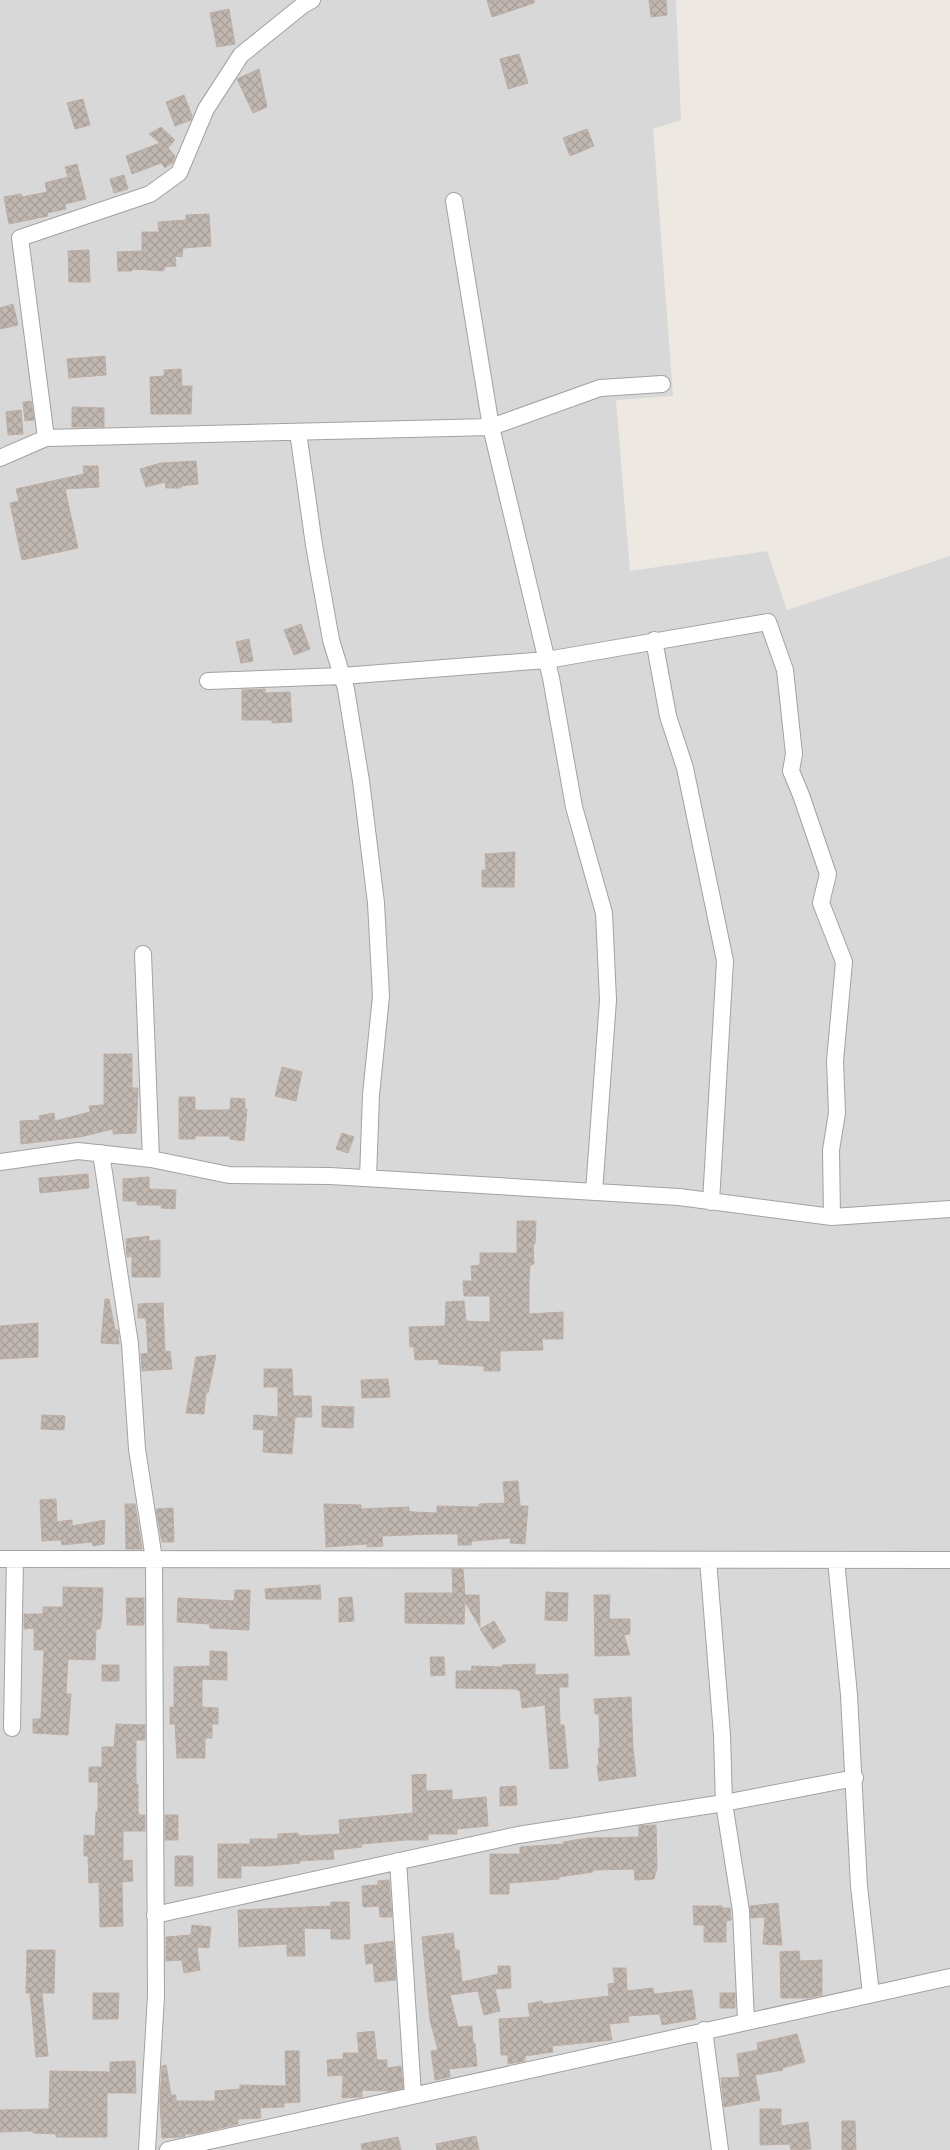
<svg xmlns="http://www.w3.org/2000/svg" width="950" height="2150" font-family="'IBM Plex Sans',sans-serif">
<defs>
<pattern id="building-cross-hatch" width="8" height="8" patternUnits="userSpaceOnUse" patternTransform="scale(1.25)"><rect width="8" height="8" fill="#c1b7b1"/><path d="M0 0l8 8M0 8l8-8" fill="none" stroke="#a59d98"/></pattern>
</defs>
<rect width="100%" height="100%" fill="#ede8e1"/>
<!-- residential -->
<path fill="#d9d8d8" d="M0,0H676L681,120L653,129L673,396L616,400L630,571L767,551L787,610L950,556V2150H0Z"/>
<!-- building -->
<path fill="url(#building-cross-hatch)" stroke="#bdaea4" d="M487,0H534V3L492,17Z
M649,0H666L667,15L651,17Z
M229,9L235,44L217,47L210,13Z
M519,54L528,83L508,89L500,59Z
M259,69L267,107L253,113L237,79Z
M184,95L192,116L191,120L175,126L166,102Z
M83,99L90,125L75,129L67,103Z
M161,127L175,140L168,148L175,156L173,162L165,168L161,163L132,174L126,156L160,143L149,134Z
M587,129L594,146L570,156L563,138Z
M77,164L86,199L65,204L66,209L47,213L48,216L9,224L4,197L21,194L22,197L47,192L45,183L68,177L65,167Z
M124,175L128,189L114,193L110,179Z
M209,214L211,246L183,248L182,257L175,256L176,266L164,267V271L132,269V271H118L117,252L142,251V232H159L158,222L186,220V215Z
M89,250L90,282H69L68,251Z
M13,304L18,325L0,329V308Z
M105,356L106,375L69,378L67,359Z
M181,369L182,386H192L191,414H151L150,377L164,376V370Z
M31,401L34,420L25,421L23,402Z
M72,407L104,408V427H72Z
M21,410L23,434L8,435L6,412Z
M196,461L198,484L181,486V488H166L165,482L146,487L140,469L161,463Z
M83,466H98L99,487L65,489L78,548L22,560L10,503L19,501L16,489L84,474Z
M301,624L310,649L294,655L284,630Z
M249,639L253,661L241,663L236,642Z
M265,689V693L290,692L292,722L272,723V720H242V690Z
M515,852L514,887H482V870H486L485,854Z
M104,1054H132V1088H138L136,1133L113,1134V1129L80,1137L21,1144L20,1121L40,1120L39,1116L54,1113L55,1121L90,1112L89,1106L104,1105Z
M282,1067L302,1072L296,1101L275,1096Z
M179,1097H195V1110H230L231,1098L245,1099V1109H247L244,1141L230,1139V1136H195V1139H179Z
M342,1133L354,1137L348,1153L336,1149Z
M88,1174L89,1188L40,1193L39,1178Z
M149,1177V1189L176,1190L175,1209L161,1208L162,1205H137V1201H123V1179Z
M517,1221H536L535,1244H533L534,1264L530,1265L529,1281V1314L563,1312V1339H542L543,1350L500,1351V1371H484V1366L439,1364L438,1359L415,1360L414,1347H410L409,1327L445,1326L446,1302L464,1301L466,1321L490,1322V1296H464L463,1281H472L471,1266L480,1265V1253H517Z
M149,1236V1241L160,1240V1277H132V1256L127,1257L126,1239Z
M105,1299H109L115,1330H118L119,1344L101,1343Z
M163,1303L165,1352L170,1351L172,1369L142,1371L141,1354L148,1353L146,1318H138V1304Z
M38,1323V1357L0,1359V1326Z
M216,1355L208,1393L206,1392L204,1414L186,1413L196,1357Z
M264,1369H292L293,1396H311L312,1417H295L292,1454L263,1452L264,1430L253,1429L254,1415L278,1417V1387H264Z
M388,1379L390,1397L362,1398L361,1380Z
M322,1406L354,1407L353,1428L322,1427Z
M42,1415L65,1416L64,1430L41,1429Z
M518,1481L520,1506H528L525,1544L510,1543L511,1538L472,1541L471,1545H458V1534H433L382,1536L383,1546L367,1547V1544L326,1547L324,1504L361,1505V1509L409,1507V1511L413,1512L437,1513V1506L479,1507V1504L505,1503L503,1482Z
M56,1499L57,1522L72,1520V1526L105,1520L104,1544L93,1546L92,1542L62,1545L61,1540L42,1541L40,1500Z
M125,1504H135L142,1549H126Z
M173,1508L174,1542H162L156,1509Z
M452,1569H463L465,1595H479L480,1627L465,1602L464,1624L405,1623V1593H453Z
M320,1585L321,1599H266L265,1589Z
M63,1587L103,1588L102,1617L100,1629H96L95,1660L68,1659L66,1694H71L68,1735L33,1733V1719H41L44,1650H34V1628L24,1629V1614H43V1607H63Z
M235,1590H250L249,1630L210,1628V1624L177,1622L178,1598L234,1601Z
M546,1592L568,1593L567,1621L545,1620Z
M594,1595H610L609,1619H630V1634L624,1635L630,1655L595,1656Z
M352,1597L354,1621L339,1622V1598Z
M126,1598H144V1625H127Z
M494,1621L506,1641L493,1649L480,1629Z
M210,1651L227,1652V1680L202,1679V1707L218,1708V1724H212V1738H205V1758H177L175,1724H170V1707H174V1667L210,1666Z
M430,1657H444L445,1675L431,1676Z
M535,1664V1675L568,1674V1687H559L560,1725H564L568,1768L550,1769L545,1705L522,1708L520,1691L516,1689L456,1688V1671H471L472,1666L503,1667L502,1665Z
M102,1665H119V1681H102Z
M631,1697L633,1748L636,1776L599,1781L597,1766L599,1765L598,1748H600L599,1714H595L594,1699Z
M116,1724L145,1725V1740H136V1784H138V1811L139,1815H145V1831H123V1861L132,1860L133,1881L122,1882L123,1926L100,1927L99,1882L89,1883L88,1856H84V1835L95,1836L96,1812H98V1782H89V1767H102V1747H114Z
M426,1774V1791L452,1790V1800L486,1797L488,1826L457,1829V1834H428V1840H405L362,1844V1847L333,1850L334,1859L299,1861L300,1863L267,1866H241V1878H218V1844H250V1839H278V1834L298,1833V1836L340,1834L339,1820L413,1813L412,1775Z
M516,1786L517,1805L500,1806V1787Z
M165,1815H178V1840H165Z
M656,1825L657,1868L654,1879L635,1880L634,1869L592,1870L593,1872L559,1877V1879L509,1883V1894H490V1854H520V1847L564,1844L563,1842L588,1838L639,1837V1826Z
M175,1856H193V1886H175Z
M389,1880L392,1917H380L379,1906L363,1907L362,1886L378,1885V1881Z
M331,1902H349L350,1939H331V1929L304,1928L305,1956H287V1944L239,1947L238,1910L331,1906Z
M778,1903L782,1945L763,1944L765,1917L751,1918L750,1906Z
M693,1906H722V1908H730L731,1920L726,1921V1942H704V1925H694Z
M192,1925L211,1927L209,1948L197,1947L200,1970L184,1973L182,1960L166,1961V1937L191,1935Z
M453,1933L455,1950H459L462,1982L498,1974V1966H510L511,1988L495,1989L500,2011L484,2015L478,1991L450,1995L458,2027L472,2026L473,2043H475L477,2066L449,2069L450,2077L435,2080L431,2051L438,2050L430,2020L422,1937Z
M393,1941L396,1980L375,1982L373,1963L366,1964L364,1945Z
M27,1950H55L54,1993H42L48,2056L36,2057L30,1993H26Z
M799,1951L800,1961L822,1960V1995L808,1998H781L780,1952Z
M613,1968H626L627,1991L653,1988L654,1994L692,1990L696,2019L662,2025L660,2014L628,2016L629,2022L609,2024L612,2040L552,2046L553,2052L525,2056V2061L508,2064V2055H501L499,2019L530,2017L528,2004L542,2001L543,2004L609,1996L608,1984L615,1983Z
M93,1993H119L118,2019H93Z
M720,1993H735V2008H720Z
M374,2031L377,2060H387V2068L401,2066L403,2088L390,2091L362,2090V2097L342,2098L343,2075L328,2076L327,2060L343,2059V2053H359L357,2033Z
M797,2034L805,2062L782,2068L783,2070L755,2075L760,2100L724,2107L721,2078L740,2077L737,2054L758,2050L757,2043Z
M285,2051H299L300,2102L284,2103V2107L260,2108L261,2118L238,2119V2124L195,2134H185V2136L181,2137L162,2138L160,2102L162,2066L166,2065L171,2095H176V2101H215V2091L240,2089V2085L286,2086Z
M135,2061L136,2093H107V2137H56V2134L33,2133V2131L0,2132V2110L49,2109L50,2071L110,2072V2062Z
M760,2109H781V2126L808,2122L811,2149L791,2150L790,2144L760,2145Z
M842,2121H855L856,2150H842Z
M476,2136L479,2150H437L436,2144Z
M398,2137L401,2150H362L361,2144Z"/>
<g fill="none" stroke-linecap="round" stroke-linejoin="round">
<!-- street casing -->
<g stroke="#a2a2a2" stroke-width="18">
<path id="street" d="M454,201L491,427L551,678L574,807L604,913L608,1000L594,1192
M298,432L314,545L331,640L346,689L361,781L376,903L381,996L371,1095L368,1178
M46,438L20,238L150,194L179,173L206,109L241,55L303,5L312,0
M0,458L46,438L491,427L600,388L662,384
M654,640L668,716L685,768L725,961L711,1202
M208,681L342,676L547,660L768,622L785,670L794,754L791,771L801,795L828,874L821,903L844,962L835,1061L837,1113L831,1150L832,1217
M143,954L151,1159
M101,1153L130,1344L137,1449L154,1559L156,1996L147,2150
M0,1162L78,1151L151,1159L229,1175L330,1176L679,1197L832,1217L950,1209
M0,1559L950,1560
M708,1560L722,1735L724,1803L741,1911L746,2021
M836,1560L849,1695L859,1886L871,1994
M12,1728L15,1559
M398,1861L413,2095
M155,1915L518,1835L724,1803L855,1778
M704,2030L720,2150
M168,2150L950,1977"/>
</g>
<!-- street -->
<use href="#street" stroke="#fff" stroke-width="16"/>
</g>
</svg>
